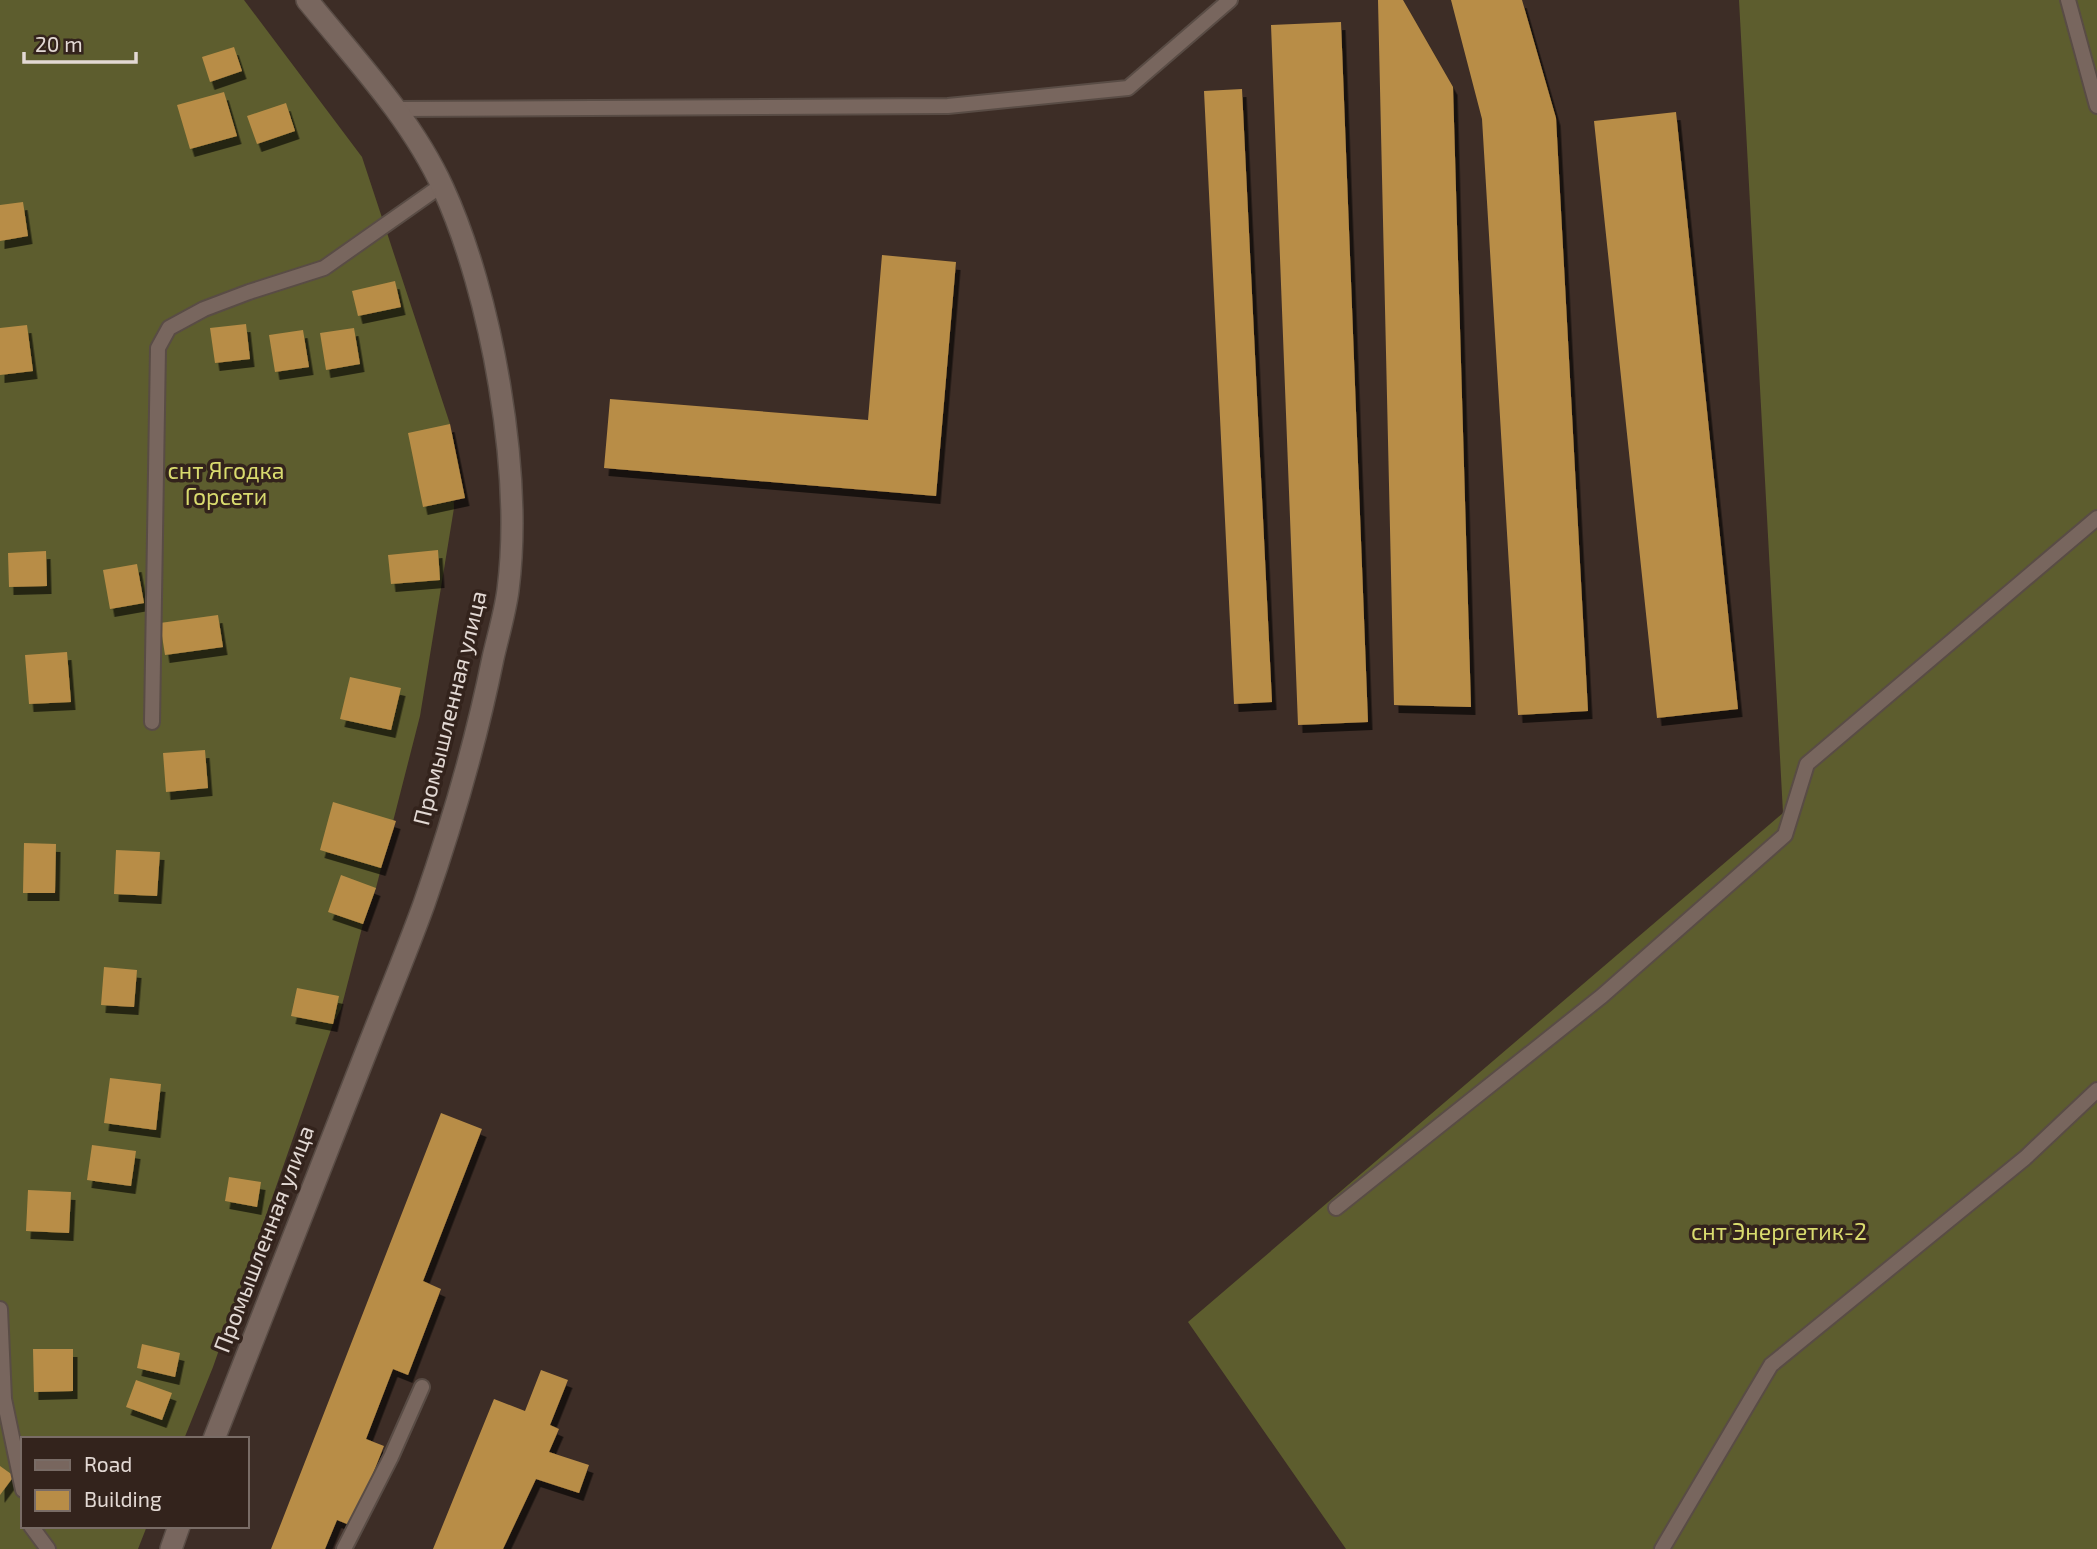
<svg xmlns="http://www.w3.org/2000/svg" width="2097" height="1549" font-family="'Exo 2',sans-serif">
<defs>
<filter id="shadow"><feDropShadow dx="4.5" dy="8" stdDeviation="0" flood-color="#0009"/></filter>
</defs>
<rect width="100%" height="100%" fill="#3d2d26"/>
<!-- garden -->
<path fill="#5d5d2e" d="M0,0H244L362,157L450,424L454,508L420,716L376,888L363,924L341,1009L333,1024L213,1367L184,1439H23V1526H147L138,1549H0Z
M1739,0H2097V1549H1346L1188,1322L1783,813Z"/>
<!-- building -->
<path fill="#b88d47" filter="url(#shadow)" d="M1378,0H1403L1453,87L1471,707L1394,705Z
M1451,0H1522L1556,118L1588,711L1518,715L1482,119Z
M1341,22L1368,722L1298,725L1271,25Z
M234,47L242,71L210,82L202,57Z
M1242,89L1272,702L1234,704L1204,91Z
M224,92L237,136L190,149L177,105Z
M286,103L295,131L257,144L247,116Z
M1676,112L1738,709L1657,718L1594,121Z
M23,202L28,236L0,241V205Z
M882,255L956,262L936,496L604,468L610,399L868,420Z
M395,281L401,307L358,316L352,291Z
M246,324L250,359L215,363L210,328Z
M27,325L33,371L0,375V328Z
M354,328L360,364L326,370L320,333Z
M303,330L309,367L275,372L269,335Z
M450,424L465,498L423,507L408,433Z
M438,550L440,580L391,584L388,555Z
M46,551L47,586L9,587L8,553Z
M137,564L144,603L110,609L103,570Z
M218,615L223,647L165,655L160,623Z
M67,652L71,702L29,704L25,655Z
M350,677L401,688L391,730L340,719Z
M205,750L208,788L166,792L163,753Z
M333,802L396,821L381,868L320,850Z
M24,843L56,844L55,893H23Z
M116,850L160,852L157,896L114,894Z
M341,875L376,888L363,924L328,912Z
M104,967L137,970L134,1007L101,1005Z
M297,988L339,996L333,1024L291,1016Z
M110,1078L161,1084L156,1130L104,1123Z
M441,1113L482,1129L423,1281L441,1289L408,1375L393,1369L366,1439L384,1446L352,1526L337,1520L325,1549H271Z
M92,1145L136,1151L131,1186L87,1180Z
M229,1177L261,1182L257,1207L225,1201Z
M28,1190L71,1192L69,1233L26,1231Z
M142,1344L180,1353L175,1377L137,1368Z
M33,1349H73V1391L34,1392Z
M541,1370L568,1380L550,1425L559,1429L549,1452L589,1465L579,1493L536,1479L503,1549H433L494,1399L525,1411Z
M136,1380L172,1393L162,1420L126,1407Z
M0,1466L14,1476L0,1495Z"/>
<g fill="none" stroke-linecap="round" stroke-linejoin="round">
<!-- service casing -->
<g stroke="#594c45" stroke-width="18">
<path id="service" d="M2068,0L2097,106
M395,109L948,106L1128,88L1230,0
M152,722L158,348L169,328L204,309L249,292L324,268L442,185
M1336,1208L1602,996L1785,835L1807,764L2097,518
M0,1309L4,1399L23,1490
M31,1526L48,1549
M344,1549L391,1457L422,1387
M1662,1549L1771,1365L2025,1158L2097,1090"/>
</g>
<!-- secondary casing -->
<g stroke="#594c45" stroke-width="24">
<path id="secondary" d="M214,1439C266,1306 318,1174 370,1042C388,996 407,951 424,904C452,824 476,742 493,658C498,636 505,613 508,590C523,473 492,295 443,188C411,118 355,59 307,0
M171,1549L179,1526"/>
</g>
<!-- service -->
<use href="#service" stroke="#78665e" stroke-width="14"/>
<!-- secondary -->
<use href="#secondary" stroke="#78665e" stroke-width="21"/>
</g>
<g text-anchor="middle" stroke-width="7" stroke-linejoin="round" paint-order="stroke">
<!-- park labels -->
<g font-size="23" fill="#d9db6e" stroke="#33231c">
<text x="226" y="479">снт Ягодка<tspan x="226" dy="26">Горсети</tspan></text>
<text x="1779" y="1240">снт Энергетик-2</text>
</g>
<!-- street labels -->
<g font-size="23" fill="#e3d9d4" stroke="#33231c">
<text transform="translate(450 708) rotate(-76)" y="8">Промышленная улица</text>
<text transform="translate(264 1239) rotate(-69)" y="8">Промышленная улица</text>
</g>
</g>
<!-- legend -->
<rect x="21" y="1437" width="228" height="91" fill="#33231c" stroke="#796c66" stroke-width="2"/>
<rect x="35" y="1460" width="35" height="10" fill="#78665e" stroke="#796c66" stroke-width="2"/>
<text x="84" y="1472" font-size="21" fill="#e3d9d4">Road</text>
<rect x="35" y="1490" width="35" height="21" fill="#b88d47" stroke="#796c66" stroke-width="2"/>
<text x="84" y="1507" font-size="21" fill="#e3d9d4">Building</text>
<!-- scale -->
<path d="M24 52v10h112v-10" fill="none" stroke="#e3d9d4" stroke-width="3.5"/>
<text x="35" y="52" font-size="21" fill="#e3d9d4" stroke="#33231c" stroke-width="5" paint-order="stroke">20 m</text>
</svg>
